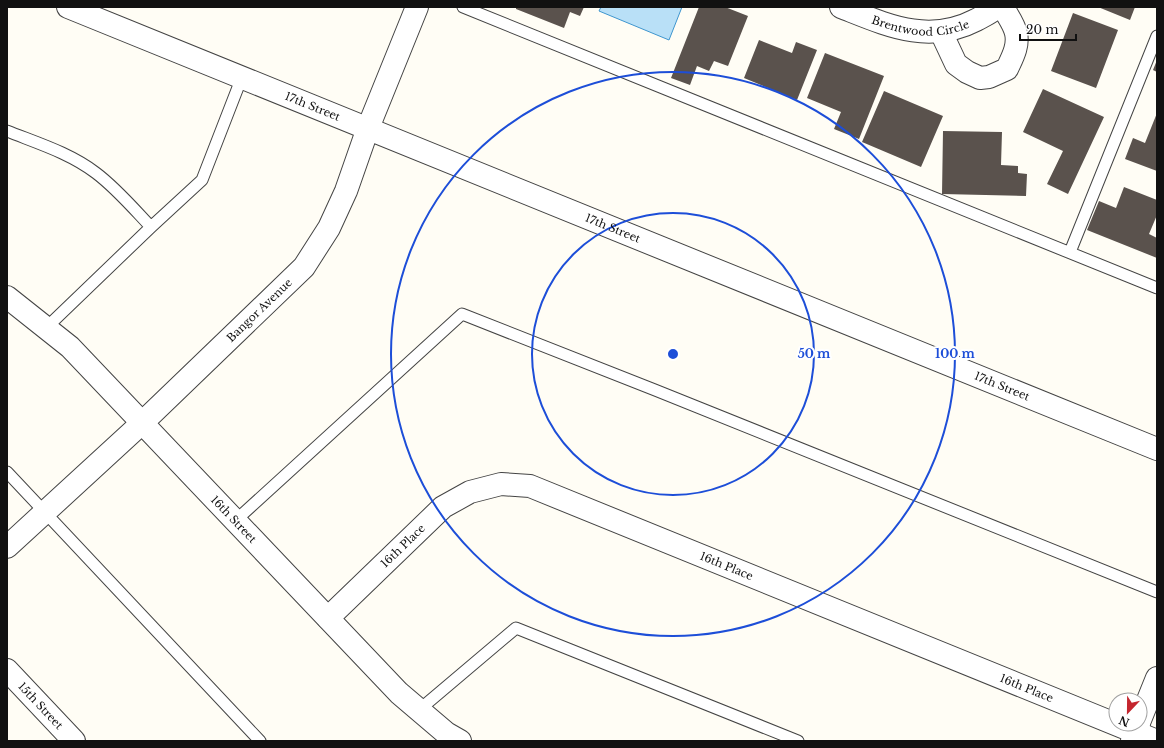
<svg xmlns="http://www.w3.org/2000/svg" width="1164" height="748" font-family="'Libre Baskerville',serif">
<rect width="100%" height="100%" fill="#fffdf5"/>
<!-- water -->
<path fill="#b9e0f7" stroke="#3f96cf" d="M601,7H682L669,40L599,11Z"/>
<!-- building -->
<path fill="#5a524d" d="M516,7H584L580,16L570,12L564,28L516,9Z
M699,7H725L748,16L728,66L714,61L709,71L697,66L690,85L671,78Z
M1098,7H1135L1130,20Z
M1073,13L1118,30L1096,88L1051,71Z
M759,40L792,53L796,42L817,50L797,100L744,78Z
M825,53L884,76L859,139L834,129L841,112L807,98Z
M1157,60V72L1153,70Z
M1043,89L1104,117L1068,194L1047,184L1063,151L1023,132Z
M884,91L943,116L921,167L862,142Z
M1157,113V171L1125,159L1133,138L1145,143Z
M943,131L1002,132L1001,165L1018,166V173L1027,174L1026,196L942,194Z
M1124,187L1157,200V215L1149,234L1157,238V258L1087,230L1099,201L1116,208Z"/>
<g fill="none" stroke-linecap="round" stroke-linejoin="round">
<!-- service casing -->
<g stroke="#444" stroke-width="13">
<path id="service" d="M463,7L1157,288
M7,131C37,143 70,153 96,173C116,188 133,208 151,227
M1070,252L1157,36
M46,328L151,227L202,180L242,77
M7,472L260,741
M235,521L462,314L655,390L1157,592
M419,710L516,628L798,741"/>
</g>
<!-- minor casing -->
<g stroke="#444" stroke-width="24">
<g id="minor">
<path id="s1" d="M68,7L1157,449"/>
<path id="s2" d="M841,7C887,25 928,45 976,20C983,16 991,13 997,7"/>
<path d="M941,32L956,64L967,72L980,78L989,77L1007,69C1012,58 1019,46 1016,33C1014,24 1007,15 1003,7"/>
<path id="s3" d="M7,297L70,347L399,693L446,733L460,741"/>
<path id="s4" d="M7,547L142,423L304,267L329,228L346,191L368,128L417,7"/>
<path id="s5" d="M328,618L443,507L470,492L501,484L530,486L1157,741"/>
<path id="s6" d="M7,670L74,741"/>
</g>
</g>
<!-- tertiary casing -->
<g stroke="#444" stroke-width="24">
<path id="tertiary" d="M1140,720L1157,678
M1132,741L1139,724"/>
</g>
<!-- service -->
<use href="#service" stroke="#fff" stroke-width="11"/>
<!-- minor -->
<use href="#minor" stroke="#fff" stroke-width="22"/>
<!-- tertiary -->
<use href="#tertiary" stroke="#fff" stroke-width="22"/>
</g>
<!-- distance rings -->
<g fill="none" stroke="#1d4ed8" stroke-width="2">
<circle cx="673" cy="354" r="141"/>
<circle cx="673" cy="354" r="282"/>
</g>
<g text-anchor="middle" stroke-width="4" stroke-linejoin="round" paint-order="stroke">
<!-- street labels -->
<g font-size="11" fill="#111" stroke="#fff">
<text dy="4" stroke="none"><textPath href="#s2" startOffset="83">Brentwood Circle</textPath></text>
<text dy="4" stroke="none"><textPath href="#s1" startOffset="264">17th Street</textPath></text>
<text dy="4" stroke="none"><textPath href="#s1" startOffset="588">17th Street</textPath></text>
<text dy="4" stroke="none"><textPath href="#s4" startOffset="346">Bangor Avenue</textPath></text>
<text dy="4" stroke="none"><textPath href="#s1" startOffset="1008">17th Street</textPath></text>
<text dy="4" stroke="none"><textPath href="#s3" startOffset="318">16th Street</textPath></text>
<text dy="4" stroke="none"><textPath href="#s5" startOffset="104">16th Place</textPath></text>
<text dy="4" stroke="none"><textPath href="#s5" startOffset="464">16th Place</textPath></text>
<text dy="4" stroke="none"><textPath href="#s5" startOffset="788">16th Place</textPath></text>
<text dy="4" stroke="none"><textPath href="#s6" startOffset="49">15th Street</textPath></text>
</g>
</g>
<circle cx="673" cy="354" r="6" fill="#1d4ed8" stroke="#fff" stroke-width="2"/>
<g font-size="12" text-anchor="middle" font-weight="bold" fill="#1d4ed8" stroke="#fff" stroke-width="4" stroke-linejoin="round" paint-order="stroke">
<text x="814" y="358">50 m</text>
<text x="955" y="358">100 m</text>
</g>
<!-- border -->
<rect width="1164" height="748" fill="none" stroke="#111111" stroke-width="16"/>
<!-- north arrow -->
<g transform="translate(1128 712) rotate(202)"><circle r="19" fill="#ffffff" stroke="#a0a0a0"/>
<path d="M0-3L7 15L0 10L-7 15Z" fill="#c4262e"/>
<text y="-6" font-size="11" font-weight="bold" text-anchor="middle" fill="#111111">N</text>
</g>
<!-- scale -->
<path d="M1020 34v6h56v-6" fill="none" stroke="#111111" stroke-width="2"/>
<text x="1026" y="34" font-size="12" fill="#111111" stroke="#ffffff" stroke-width="3" paint-order="stroke">20 m</text>
</svg>
